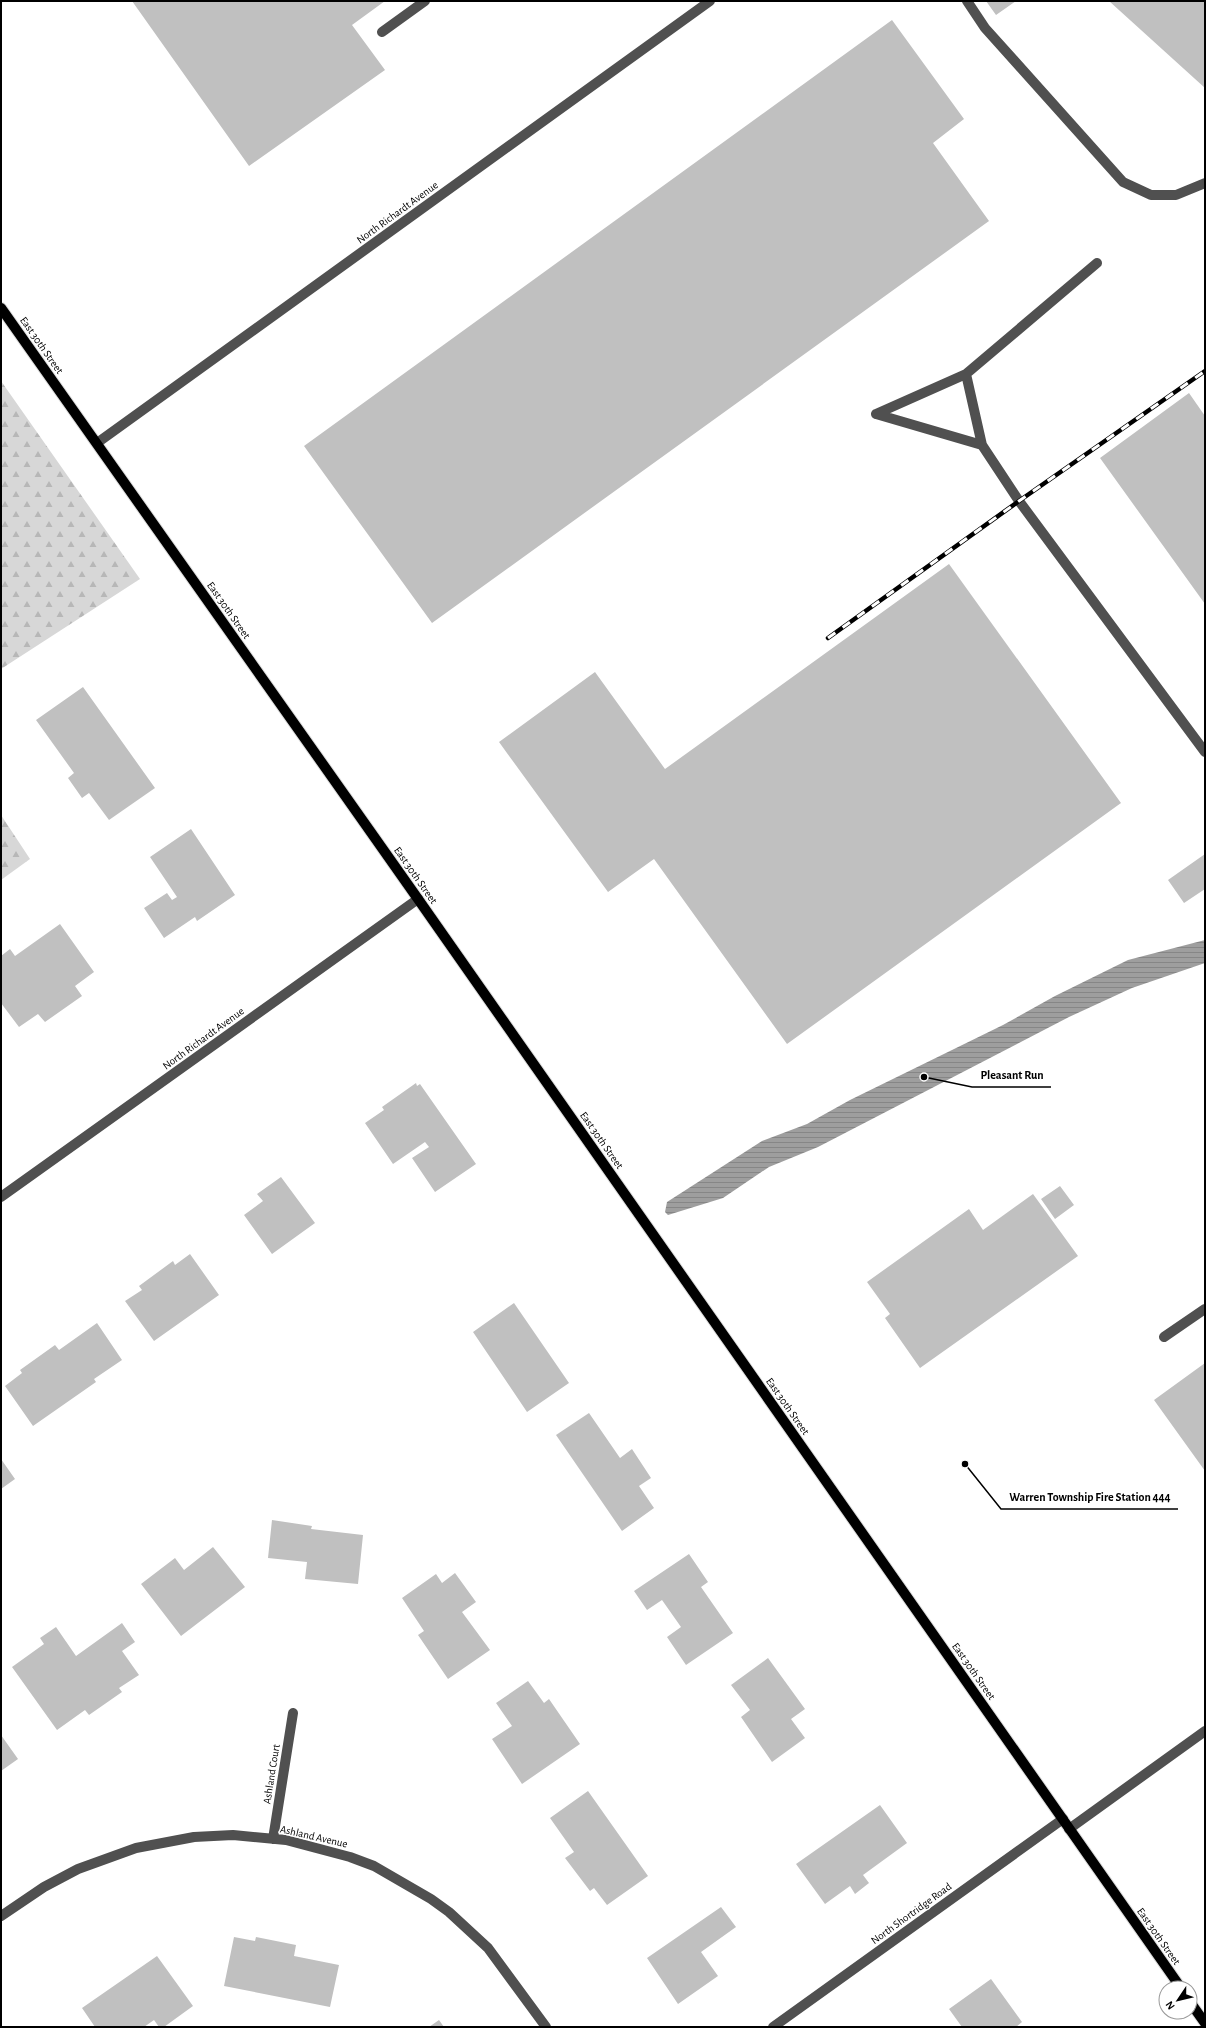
<svg xmlns="http://www.w3.org/2000/svg" width="1206" height="2028" font-family="'Alegreya Sans',sans-serif">
<defs>
<pattern id="forest-firs" width="22" height="20" patternUnits="userSpaceOnUse"><rect width="22" height="20" fill="#d7d7d7"/><path d="M5 1l3.5 6h-7zM16 11l3.5 6h-7z" fill="#b7b7b7"/></pattern>
<pattern id="water-rules" width="6" height="5" patternUnits="userSpaceOnUse"><rect width="6" height="5" fill="#9e9e9e"/><path d="M0 2.5h6" fill="none" stroke="#868686"/></pattern>
</defs>
<rect width="100%" height="100%" fill="#fff"/>
<!-- forest -->
<path fill="url(#forest-firs)" d="M1,381L140,579L1,669Z
M1,815L30,859L1,880Z"/>
<!-- water -->
<path fill="url(#water-rules)" d="M1205,940V963L1132,988L1069,1017L818,1147L769,1167L723,1198L668,1215L665,1212L667,1202L762,1141L807,1124L850,1100L1003,1025L1055,996L1128,960Z"/>
<!-- building -->
<path fill="#c0c0c0" d="M132,1H385L352,25L385,70L249,166Z
M986,1H1016L996,15Z
M1109,1H1205V88Z
M892,20L964,119L933,143L989,221L432,623L304,446Z
M1189,393L1205,416V604L1100,458Z
M949,564L1121,803L787,1044L654,859L608,892L499,742L595,672L665,769Z
M83,687L155,788L109,820L89,793L82,798L68,778L74,773L36,720Z
M191,829L235,895L197,921L195,917L164,938L144,908L167,893L172,900L177,897L150,857Z
M1205,854V889L1184,903L1168,880Z
M60,924L94,972L75,986L82,996L45,1022L38,1014L19,1027L1,1003V956L10,949L15,956Z
M416,1083L417,1086L420,1084L476,1164L435,1192L412,1158L429,1147L425,1142L393,1164L365,1123L384,1110L382,1107Z
M281,1177L315,1223L272,1254L244,1215L263,1201L257,1194Z
M1060,1186L1074,1205L1055,1219L1041,1199Z
M1033,1194L1078,1256L920,1368L885,1318L890,1314L867,1282L969,1209L983,1230Z
M190,1254L219,1295L154,1341L125,1301L142,1290L139,1286L173,1261L175,1265Z
M514,1303L569,1383L527,1412L473,1332Z
M97,1323L122,1360L94,1379L96,1382L33,1426L5,1386L22,1373L20,1370L55,1345L59,1350Z
M1205,1363V1471L1154,1400Z
M589,1413L620,1458L632,1449L651,1478L639,1486L654,1508L622,1531L556,1435Z
M1,1459L15,1479L1,1489Z
M272,1520L312,1526L311,1529L363,1535L358,1584L305,1579L307,1562L268,1558Z
M213,1547L245,1587L181,1636L141,1584L175,1558L184,1570Z
M689,1554L708,1582L701,1587L733,1633L686,1665L667,1637L681,1627L662,1600L647,1610L634,1591Z
M455,1573L476,1602L462,1612L490,1650L448,1679L418,1635L424,1631L402,1598L436,1574L442,1583Z
M122,1623L135,1642L122,1651L139,1675L119,1688L122,1692L89,1715L85,1710L57,1730L12,1667L44,1644L40,1638L56,1627L76,1656Z
M768,1658L805,1709L791,1719L805,1738L772,1762L741,1717L750,1710L731,1685Z
M528,1681L544,1703L549,1699L580,1744L522,1784L492,1739L512,1726L496,1703Z
M1,1735L18,1759L1,1771Z
M588,1791L648,1876L607,1905L594,1888L590,1891L565,1858L574,1852L550,1818Z
M880,1805L907,1843L863,1875L869,1883L855,1894L850,1886L825,1904L796,1864Z
M721,1907L736,1927L701,1952L718,1976L678,2004L647,1958Z
M234,1937L255,1941L256,1937L296,1945L294,1956L339,1965L330,2007L224,1986Z
M157,1956L193,2006L164,2027H159L154,2020L144,2027H95L82,2008Z
M991,1979L1022,2022L1016,2027H962L949,2009Z
M439,2020L444,2027H429Z"/>
<g fill="none" stroke-linecap="round" stroke-linejoin="round">
<!-- major casing -->
<g stroke="#dbdbdb" stroke-width="12">
<path id="major" d="M1,308L418,899L1181,1988
M1190,2002L1205,2023"/>
</g>
<!-- minor -->
<path stroke="#505050" stroke-width="10" d="M967,1L985,28L1123,182L1151,195H1176L1205,183
M382,32L425,1
M966,374L1097,263
M876,414L982,445L1019,501L1205,752
M876,414L966,374L982,445
M97,443L710,1
M1,1197L418,899
M1164,1337L1205,1309
M1069,1829L1205,1731
M273,1839L293,1713
M1,1916L44,1887L78,1869L136,1848L194,1837L233,1835L286,1840L350,1857L374,1866L431,1899L449,1912L488,1948L546,2027
M773,2027L1063,1819"/>
<!-- major -->
<use href="#major" stroke="#000" stroke-width="10"/>
<!-- rail casing -->
<g stroke="#000" stroke-width="4.5">
<path id="rail" d="M828,638L1019,501L1205,371"/>
</g>
<!-- rail -->
<use href="#rail" stroke="#fff" stroke-width="3" stroke-dasharray="9" stroke-linecap="butt"/>
</g>
<g text-anchor="middle" stroke-width="3" stroke-linejoin="round" paint-order="stroke">
<!-- street labels -->
<g font-size="11" fill="#000" stroke="#fff">
<text transform="translate(397 212) rotate(-36)" y="4">North Richardt Avenue</text>
<text transform="translate(42 345) rotate(55)" y="4">East 30th Street</text>
<text transform="translate(229 610) rotate(55)" y="4">East 30th Street</text>
<text transform="translate(416 875) rotate(55)" y="4">East 30th Street</text>
<text transform="translate(203 1038) rotate(-36)" y="4">North Richardt Avenue</text>
<text transform="translate(602 1140) rotate(55)" y="4">East 30th Street</text>
<text transform="translate(788 1406) rotate(55)" y="4">East 30th Street</text>
<text transform="translate(974 1671) rotate(55)" y="4">East 30th Street</text>
<text transform="translate(271 1774) rotate(-81)" y="4">Ashland Court</text>
<text transform="translate(314 1836) rotate(13)" y="4">Ashland Avenue</text>
<text transform="translate(911 1913) rotate(-36)" y="4">North Shortridge Road</text>
<text transform="translate(1159 1936) rotate(55)" y="4">East 30th Street</text>
</g>
</g>
<!-- callouts -->
<path fill="none" stroke="#000" stroke-width="1.5" d="M924 1077L972 1087H1051M965 1464L1001 1509H1178"/>
<g fill="#000" stroke="#fff" stroke-width="1.5">
<circle cx="924" cy="1077" r="4"/>
<circle cx="965" cy="1464" r="4"/>
</g>
<g font-size="12" text-anchor="middle" font-weight="bold" fill="#000" stroke="#fff" stroke-width="3" stroke-linejoin="round" paint-order="stroke">
<text x="1012" y="1079">Pleasant Run</text>
<text x="1090" y="1501">Warren Township Fire Station 444</text>
</g>
<!-- border -->
<rect width="1206" height="2028" fill="none" stroke="#000000" stroke-width="4"/>
<!-- north arrow -->
<g transform="translate(1178 2000) rotate(235)"><circle r="19" fill="#ffffff" stroke="#999999"/>
<path d="M0-3L7 15L0 10L-7 15Z" fill="#000000"/>
<text y="-6" font-size="11" font-weight="bold" text-anchor="middle" fill="#000000">N</text>
</g>
</svg>
